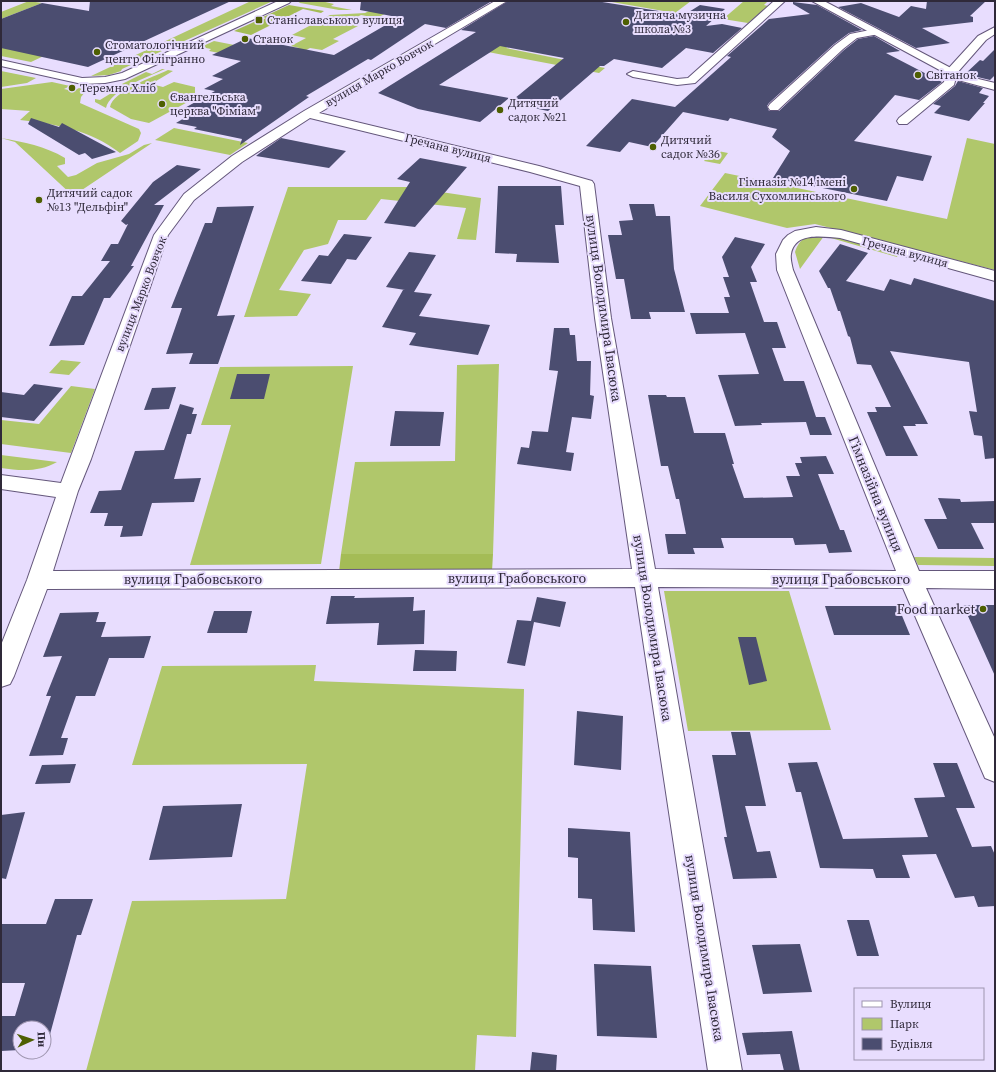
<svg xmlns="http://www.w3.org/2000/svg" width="996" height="1072" font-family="'Source Serif 4',serif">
<rect width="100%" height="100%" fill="#e8ddfe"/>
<!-- green -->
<path fill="#b0c76b" d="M29,1L42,3L1,19V12Z
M251,1H273L122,69L121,71L109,75L91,76Z
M297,1H321L334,4L331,6L352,10H339L300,3Z
M606,1H691L675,13Z
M744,1H768L764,5L768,6L748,23L723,19Z
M383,4L398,7L377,18L361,15L345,23L358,26L333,39L339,41L322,50L310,48L278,65L209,51L211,49L201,47L214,41L285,55L299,48L291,46L306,38L292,35L330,15L365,13Z
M549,15L506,48L605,68L599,73L488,52Z
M1,45L48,54L31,62L1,56Z
M162,69H165C148,77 110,90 106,108L95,102V99L100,100L113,92L108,91L146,72L152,74Z
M168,70L173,71L151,84L163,87L174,82L195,87V98L149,123L131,119L110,107C113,91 153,77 168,70Z
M1,71L36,78L27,83L1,87Z
M52,82L70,86L64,89L73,91L79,88L84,89L85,92L81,97L80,103L139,129L141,133L138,141L120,153C91,130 55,124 20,120L30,111L1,109V89Z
M174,128L248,143L230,155L155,140Z
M1,138C24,142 45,146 65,158V164L57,166L68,177L76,175L97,163L129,154L144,145L152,143L73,196L15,142Z
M967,138L995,144V270L815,224L787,228L700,206L725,173L947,219Z
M713,150L728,153L720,164L704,161Z
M288,187H408L481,198L476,240L457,239L466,208L381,199L366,220H338L328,244L304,250L279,290L311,294L297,316L244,317Z
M820,235L840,237L898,255L897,257L824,236L800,269L795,252C800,238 805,237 820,235Z
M61,360L81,362L69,375L49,373Z
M499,364L493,554H341L355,462L455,461L457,365Z
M353,366L321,564L190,565L231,425H201L220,367Z
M71,386L95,389L71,453L1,444V420L39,424Z
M1,455L57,462C40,472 21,471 1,468Z
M914,557L995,558V566L918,565Z
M664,591H789L831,730L688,731Z
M316,665L314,681L524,689L516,1037L477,1035L475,1071H86L132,901L286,899L307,764L132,765L162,666Z"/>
<!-- forest -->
<path fill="#a4bc56" d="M289,5L324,11L321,13L303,9L251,35L234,31L254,22H258L266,18L263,17Z
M341,554H493L492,571L339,572Z"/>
<!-- building -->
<path fill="#4b4d70" d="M90,1H231L88,67L1,48V19L42,3L89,11Z
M361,1H492L446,28L425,24L371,60L368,59L306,96L309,97L240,145L242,139L194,129L197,127L176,123L186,117L174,114L215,91L204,89L223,79L212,76L241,61L212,55L247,38L334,55L384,26L402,18L360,10Z
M508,1H596L684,15L700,5L725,9L706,26L722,24L742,28L713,53L686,48L662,68L614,59L604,66H600L548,111L509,103L564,58L500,46L439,85L509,98L480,122L418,109L378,93L476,32L461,30Z
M927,1H986L970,16L973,17V22L922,28L950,43L916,48L838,7L861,3L899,17L911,6L926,9Z
M793,2L817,5L862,30L849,33L834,44L769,103L767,106L769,111H779L844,50L858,39L874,36L900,51L886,53L942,82L919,100L895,95L854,141L932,156L923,181L897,176L887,201L773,178L790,151L772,137L777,129L730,118L728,121L683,112L652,147L629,142L620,152L586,146L632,99L675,107L731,57L727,56L769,19L810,14L793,4Z
M995,49V75L990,80L965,74L980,60L983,61Z
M958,81L983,88L979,93L989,96L983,103H985L969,121L934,113L941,106L933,104L955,86Z
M31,118L59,127L62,123L116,152L92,159L85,153L79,155L28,124Z
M281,138L346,151L329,168L256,156L261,152Z
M420,158L467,167L415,227L384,223L410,182L397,179Z
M177,165L201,169L154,205H164L131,266H134L110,298H104L84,345L49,346L72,296H82L110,261H101L111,244H118L128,224L126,225L121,221L153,182Z
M498,186H561L564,225H555L559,263L516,262L517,254L495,253Z
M629,204H654L656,216H670L674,269L685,312H649L651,319H631L624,279H616L608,235H622L619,221L633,220Z
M254,206L217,316L235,315L218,364H189L193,353L166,354L182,308H171L205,223H212L217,207Z
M344,234L372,237L356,260L347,259L331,284L301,281L319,255L328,256Z
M735,237L765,244L751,267L757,282H750L764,322H777L786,348H772L784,381H804L816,417H825L832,435H810L806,422L761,423L762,425L735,426L718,375L759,374L745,333L696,334L690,313H729L724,297H730L723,277H729L722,257Z
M840,244L868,253L846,281L884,291L890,279L911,285L914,278L995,301V458L985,459L982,436L974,435L969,411L977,412L969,362L890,351L928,424H915L916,426H903L918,456H886L867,412H877L875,407H891L871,365L857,364L850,337L848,336L840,311H838L830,288H828L819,271Z
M409,252L436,255L414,292L432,294L419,316L490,325L478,355L409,345L416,333L382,327L403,290H405L386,287Z
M554,328H569L570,335H575L577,361H591L590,395L594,396L591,419L572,417L566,452L574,453L571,471L517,464L521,447L529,448L532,431L548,432L558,371L549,370Z
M237,374H270L264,399H230Z
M34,384L63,388L34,421L1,417V392L24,395Z
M176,387L169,409L144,410L152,388Z
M648,395H666L667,397H685L694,433H725L734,464H732L744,498L793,497L786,476H800L795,463H802L800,457L826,456L834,474H818L840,530H844L852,552L829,553L826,544L795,545L793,538H721L724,548H693L695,554H668L665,534H686L679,499H676L668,466H661Z
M180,404L194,408L192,414H197L191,434H187L174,479L201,478L194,502L152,503L142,536L120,537L123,526H104L108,513H90L99,491L121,490L135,451L164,450Z
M395,411L444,412L440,446H390Z
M938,498L960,499L961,502L995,501V523H971L984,549H938L924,519H947Z
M331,596H355L354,598L414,597L413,611L425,610L424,644L377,645L379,623L326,624Z
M537,597L566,602L560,627L534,622L525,666L507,663L517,620L531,621Z
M963,605H995V676Z
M825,606H898L910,635H834Z
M214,611H252L247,633H207Z
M99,612L96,622H106L101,637L151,636L144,658H109L95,696H76L61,738H68L63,755L29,756L51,696H46L62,656L43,657L60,613Z
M738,637H756L767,681L749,685Z
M415,650L457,651L456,671H413Z
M577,711L623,716L621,770L574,765Z
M731,732H750L766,806H745L757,852L770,851L777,878L733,879L724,837H727L712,755H736Z
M817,762L843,839L928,837L914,798L945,797L933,763H957L975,808H956L972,847L991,846L995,855V906L978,907L974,896L955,898L936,854L902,855L910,878H876L873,869L820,868L801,792H796L788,763Z
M76,764L70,783L35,784L42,765Z
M242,804L232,857L149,860L163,806Z
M25,812L6,879L1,878V815Z
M568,828L630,832L635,932L593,930L592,899L578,898V858L568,857Z
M55,899H93L81,935H77L46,1049H44V1028H20V1050L1,1051V1016H15L25,983H1V924H46Z
M847,920H869L879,956H857Z
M800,944L812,992L763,994L752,945Z
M594,964L651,966L657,1038L597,1036Z
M792,1031L800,1071H784L780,1054L747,1055L742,1033Z
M532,1052L557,1055L556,1071H530Z"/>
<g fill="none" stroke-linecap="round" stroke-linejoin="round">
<!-- minor casing -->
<g stroke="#64577b" stroke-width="2">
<path id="minor" d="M495,1H507L319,113L539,166L592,181L594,184L611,318L655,569L896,571L777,270L776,254L783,240L788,235L795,231L816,227L841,230L995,271V281L840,238C824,237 795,231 791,254C790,259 792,265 793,270L919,571H995V589L926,588L995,739V782L985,778L903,588L658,587L742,1071H708L635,587L47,589L14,676L10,684L1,687V645L27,580L56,497L1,489V475L61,483L154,235L184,194L232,156L304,111ZM310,118L530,172L580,186L595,318L632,569L53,571L78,491L91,459L168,235L194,200L242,162Z
M774,1H785L695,83L677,85L633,77L627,74L633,71L677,79L688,78Z
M995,27V34L986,40L957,73L954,85L907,124H899L897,121L899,118L944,82L947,70L978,36Z
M875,29L880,32L879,34L857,38L843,49L778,110H770L768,107L770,104L835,45L850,34Z"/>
</g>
<!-- secondary casing -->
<g stroke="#64577b" stroke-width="2">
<path id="secondary" d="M278,1H291L289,3L125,79L105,83L82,84L1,66V60L82,78L105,77L122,73Z
M812,1H824L966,76L995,83V90L958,80Z"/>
</g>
<!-- minor -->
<use href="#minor" fill="#fff" fill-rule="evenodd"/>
<!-- secondary -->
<use href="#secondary" fill="#fff" fill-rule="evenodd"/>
</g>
<!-- markers -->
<g fill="#4e5f02" stroke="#e8ddfe" stroke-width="1.5">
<rect x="255" y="16" width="8" height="8" rx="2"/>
<circle cx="626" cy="22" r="4"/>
<circle cx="245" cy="39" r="4"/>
<circle cx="97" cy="52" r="4"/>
<circle cx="918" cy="75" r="4"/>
<circle cx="72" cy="88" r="4"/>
<circle cx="162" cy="104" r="4"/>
<circle cx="500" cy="110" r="4"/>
<circle cx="653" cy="147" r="4"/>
<circle cx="854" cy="189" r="4"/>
<circle cx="39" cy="200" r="4"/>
<circle cx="983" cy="609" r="4"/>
</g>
<g text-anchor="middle" stroke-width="4" stroke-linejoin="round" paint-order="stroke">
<!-- far-poi labels -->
<g font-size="12" fill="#2f2939" stroke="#e8ddfe" text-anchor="start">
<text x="634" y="19">Дитяча музична<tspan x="634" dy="14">школа №3</tspan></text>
<text x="267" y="24">Станіславського вулиця</text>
<text x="253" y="43">Станок</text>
<text x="105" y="49">Стоматологічний<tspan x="105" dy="14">центр Філігранно</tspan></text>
<text x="926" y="79">Світанок</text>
<text x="80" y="92">Теремно Хліб</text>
<text x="170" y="101">Євангельська<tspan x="170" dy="14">церква "Фіміам"</tspan></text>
<text x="508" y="107">Дитячий<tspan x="508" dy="14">садок №21</tspan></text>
<text x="661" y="144">Дитячий<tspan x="661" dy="14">садок №36</tspan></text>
<text x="846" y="186" text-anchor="end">Гімназія №14 імені<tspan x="846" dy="14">Василя Сухомлинського</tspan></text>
<text x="47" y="197">Дитячий садок<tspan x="47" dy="14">№13 "Дельфін"</tspan></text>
</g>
<!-- far-street labels -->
<g font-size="12" fill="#2f2939" stroke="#e8ddfe">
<text transform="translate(379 73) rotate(-30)" y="4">вулиця Марко Вовчок</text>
<text transform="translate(448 148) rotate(14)" y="4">Гречана вулиця</text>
<text transform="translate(905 252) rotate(15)" y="4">Гречана вулиця</text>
<text transform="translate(141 294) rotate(-69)" y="4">вулиця Марко Вовчок</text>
</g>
<!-- street labels -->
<g font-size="14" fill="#2f2939" stroke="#e8ddfe">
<text transform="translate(604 308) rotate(82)" y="5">вулиця Володимира Івасюка</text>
<text transform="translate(876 494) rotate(68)" y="5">Гімназійна вулиця</text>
<text x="517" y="583">вулиця Грабовського</text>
<text x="193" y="584">вулиця Грабовського</text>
<text x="841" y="584">вулиця Грабовського</text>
<text transform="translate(653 628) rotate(81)" y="5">вулиця Володимира Івасюка</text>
<text transform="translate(705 948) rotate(81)" y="5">вулиця Володимира Івасюка</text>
</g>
<!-- poi labels -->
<g font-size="14" fill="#2f2939" stroke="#e8ddfe" text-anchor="end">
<text x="975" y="614">Food market</text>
</g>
</g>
<!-- border -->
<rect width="996" height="1072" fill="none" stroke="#2f2939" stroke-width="4"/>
<!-- legend -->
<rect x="854" y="988" width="130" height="72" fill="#e8ddfe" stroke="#9e95af"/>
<rect x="862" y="1001" width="20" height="6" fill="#ffffff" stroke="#9e95af"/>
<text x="890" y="1008" font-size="12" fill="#2f2939">Вулиця</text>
<rect x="862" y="1018" width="20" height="12" fill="#b0c76b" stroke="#9e95af"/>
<text x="890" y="1028" font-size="12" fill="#2f2939">Парк</text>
<rect x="862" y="1038" width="20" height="12" fill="#4b4d70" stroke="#9e95af"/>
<text x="890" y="1048" font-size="12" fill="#2f2939">Будівля</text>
<!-- north arrow -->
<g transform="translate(32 1040) rotate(87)"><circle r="19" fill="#e8ddfe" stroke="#9e95af"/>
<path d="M0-3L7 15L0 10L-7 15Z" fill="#4e5f02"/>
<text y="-6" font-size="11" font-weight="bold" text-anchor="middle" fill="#2f2939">Пн</text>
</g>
</svg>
